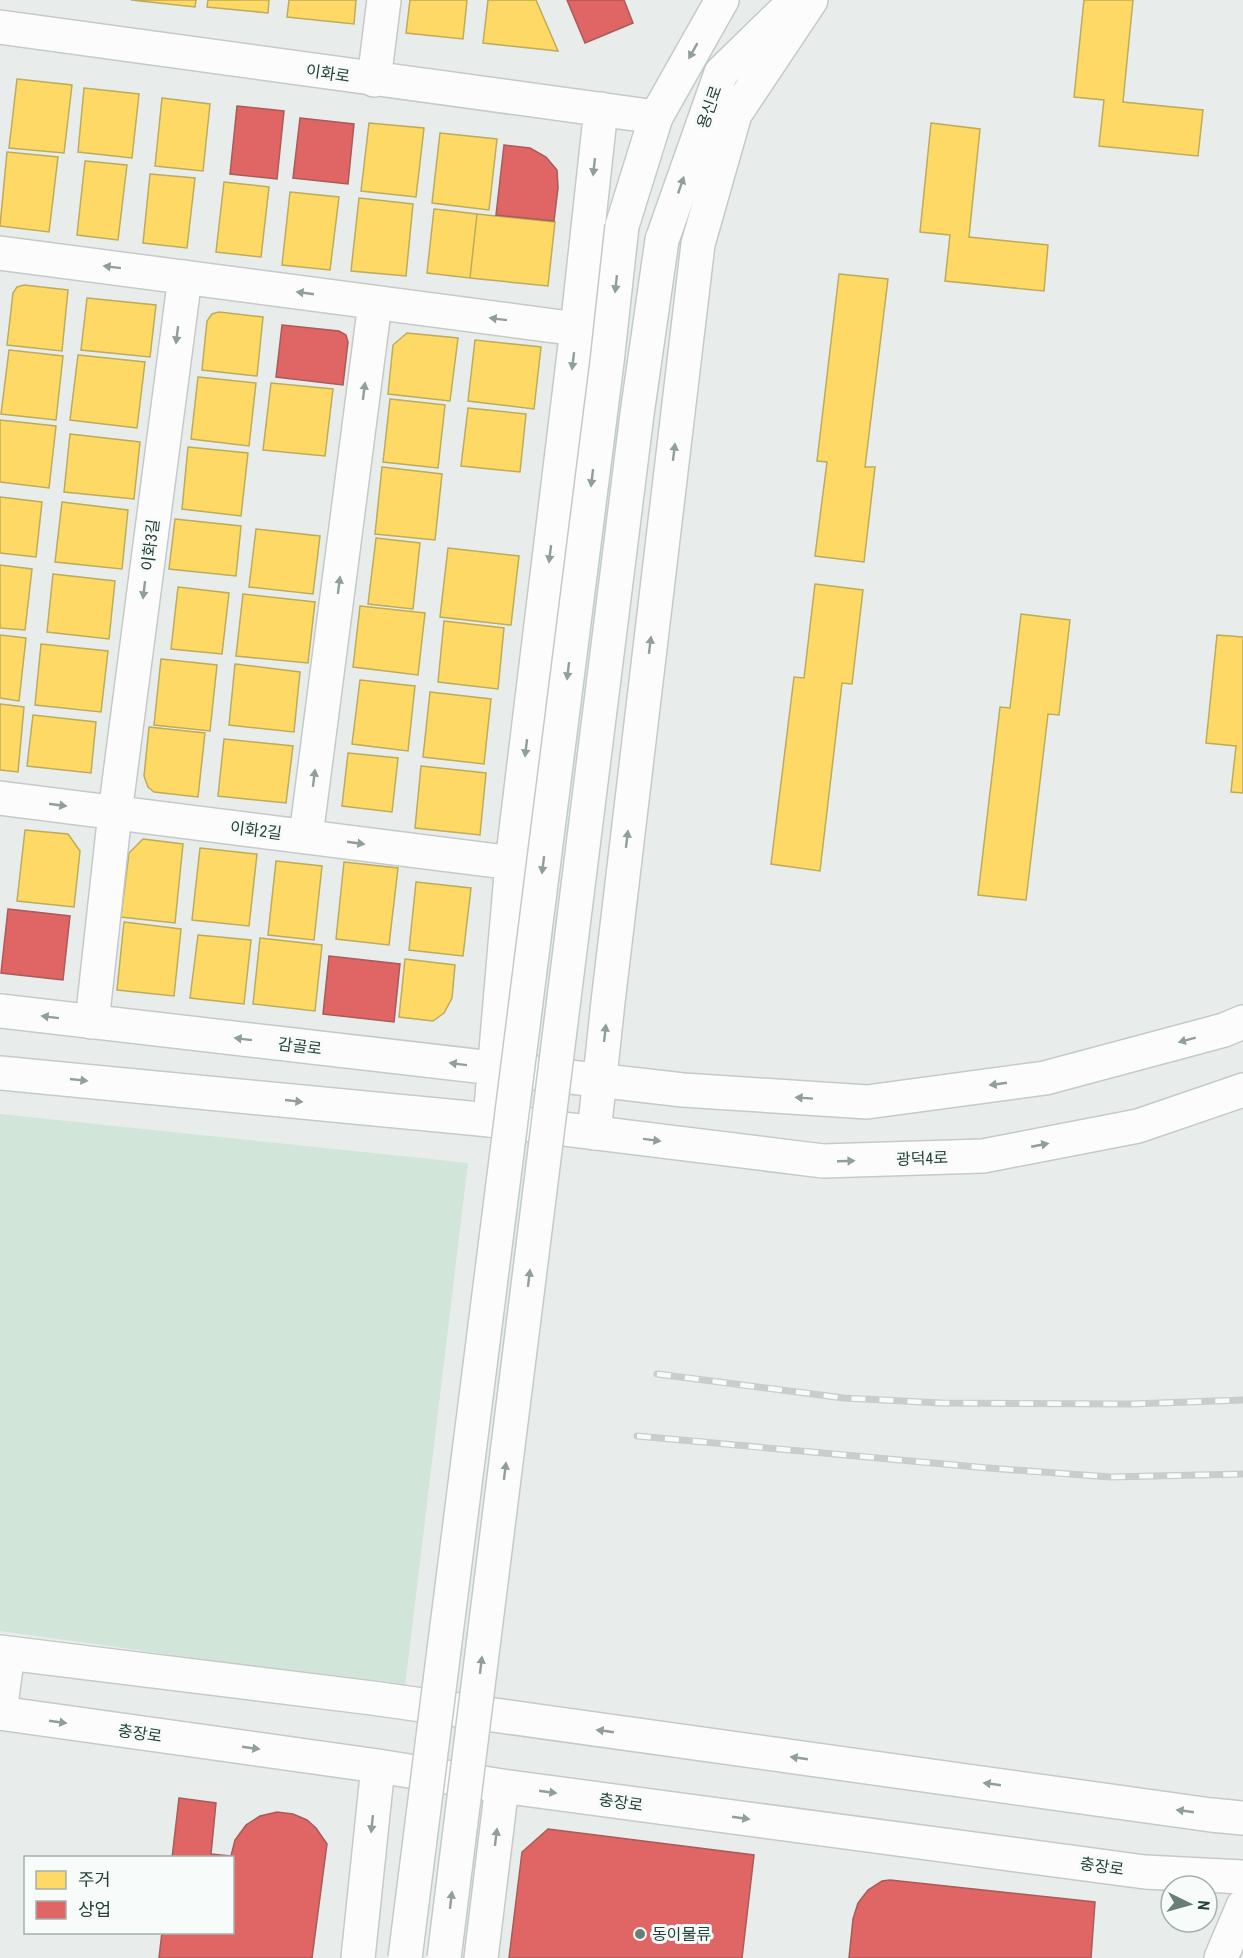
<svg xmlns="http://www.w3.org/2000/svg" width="1243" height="1958" font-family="'Roboto Condensed','Noto Sans KR',sans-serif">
<rect width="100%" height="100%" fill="#e8edeb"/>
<!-- green -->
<path fill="#d1e6d8" d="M0,1114L468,1163L405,1687L0,1631Z"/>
<!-- homes -->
<path fill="#ffd966" stroke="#bdac59" stroke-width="1.5" d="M131,0H196L195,7Z
M208,0H269L268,13L207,7Z
M289,0H356L354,24L287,17Z
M410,0H467L463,39L406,33Z
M488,0H536L558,51L483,43Z
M1084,0H1133L1123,102L1203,110L1198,156L1099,146L1104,100L1074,97Z
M17,79L72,85L64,153L9,148Z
M84,88L139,94L132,158L78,152Z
M162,98L210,104L203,171L155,166Z
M369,123L424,128L416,197L361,191Z
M931,123L980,129L969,237L1048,245L1044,291L945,281L950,235L920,232Z
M440,133L497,139L489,210L432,203Z
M7,152L58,157L49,232L0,226Z
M85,161L127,165L118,240L77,235Z
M150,174L195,178L187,248L143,243Z
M224,182L269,187L261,257L216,252Z
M290,192L339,197L330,270L282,265Z
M359,198L413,204L406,276L351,271Z
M434,209L477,214L470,278L427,273Z
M477,214L555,222L548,286L470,278Z
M839,274L888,279L865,467H875L864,562L815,556L827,462L817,461Z
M24,285L68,290L62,351L7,345L13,293L17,287Z
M87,298L156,305L150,357L81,350Z
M219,312L263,317L257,376L202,370L207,321L212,314Z
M407,333L458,338L450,401L388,394L393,345Z
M475,340L541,347L534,409L468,401Z
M9,350L63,356L56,420L1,414Z
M78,355L145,362L137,428L70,420Z
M198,377L256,383L249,446L191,439Z
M271,383L333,389L325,456L263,450Z
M390,399L445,405L438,468L383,462Z
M468,408L526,414L520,472L461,466Z
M0,420L56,426L49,488L0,482Z
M70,434L140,442L134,499L64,492Z
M188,447L248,453L241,516L182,509Z
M382,467L442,474L435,540L375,534Z
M0,497L42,502L36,557L0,553Z
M62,502L128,510L122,569L55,562Z
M175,519L241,526L236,576L169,569Z
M256,529L320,536L313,594L249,587Z
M376,538L420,543L413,609L368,604Z
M448,548L519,556L511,625L440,617Z
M0,565L32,569L25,630L0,628Z
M53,574L115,581L109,639L47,632Z
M815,584L863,590L852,684L842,683L820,871L771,864L794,677L804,678Z
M178,587L229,593L222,654L171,649Z
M243,594L315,602L308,663L236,656Z
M360,606L425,613L418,675L353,667Z
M1021,614L1070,620L1059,715L1048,714L1026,900L978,895L1000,707L1010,708Z
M444,621L504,628L498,689L438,682Z
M0,635L26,638L19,701L0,698Z
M1217,635L1243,637V793L1231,792L1236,746L1206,743Z
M41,644L108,651L101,712L35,705Z
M161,659L217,665L210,731L154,725Z
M235,664L300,672L294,732L229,725Z
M360,680L415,686L408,751L352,744Z
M430,692L491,699L484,764L423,757Z
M0,704L24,707L18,772L0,770Z
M33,715L96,722L91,773L27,766Z
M149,727L205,733L198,797L154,792L148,787L144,776Z
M224,739L293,746L286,803L218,796Z
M348,753L398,758L392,812L342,806Z
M421,766L486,773L480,835L415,828Z
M25,830L68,834L80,851L74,907L17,901Z
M143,839L183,844L175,923L121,917L129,853Z
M200,848L257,854L249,926L192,920Z
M276,861L322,866L314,940L268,935Z
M344,862L398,868L389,945L336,939Z
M416,882L471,888L463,956L409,950Z
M124,922L181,929L174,996L117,990Z
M198,935L251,940L244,1004L190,998Z
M260,938L322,945L315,1011L253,1004Z
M405,959L455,965L452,998L444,1013L433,1021L399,1017Z"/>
<!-- shops -->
<path fill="#e06666" stroke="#a85b59" stroke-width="1.5" d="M567,0H624L633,23L585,43Z
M237,106L284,111L277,179L230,174Z
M300,118L354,124L348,184L293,178Z
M504,145L530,148L546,157L557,170L558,188L554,221L496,215Z
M282,325L339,331L346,335L348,342L343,385L276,377Z
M8,909L70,916L63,980L1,973Z
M329,956L400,964L394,1022L323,1014Z
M179,1798L216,1803L211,1854L231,1856L235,1840L246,1825L260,1816L277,1812L293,1814L307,1820L316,1828L327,1844L312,1958H159L162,1932H232V1858H172Z
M548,1829L754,1855L742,1958H509L522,1852Z
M890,1880L1095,1902L1091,1958H849L853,1919L858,1903L868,1890L882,1881Z"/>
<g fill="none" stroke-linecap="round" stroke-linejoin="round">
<!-- minor casing -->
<g stroke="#c5cac8" stroke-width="36">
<path id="minor" d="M0,27L656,117
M374,80L384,0
M0,253L577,329
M0,798L512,863
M306,836L375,303
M92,1022L115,813L185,277
M490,1120L512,863L577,329L601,109
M594,1133L608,1002L698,244L735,114L811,0"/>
</g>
<!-- tertiary casing -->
<g stroke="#c5cac8" stroke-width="36">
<path id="tertiary" d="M0,1652L372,1698L1211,1815L1243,1818
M0,1712L8,1653
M0,1713L378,1766L502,1786L1145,1872L1243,1877
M358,1958L378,1766
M481,1958L502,1786
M1221,1958L1243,1906"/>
</g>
<!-- secondary casing -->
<g stroke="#c3cbc8" stroke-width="36">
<path id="secondary" d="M622,226L656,117L722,0
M662,240L721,73L796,0
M0,1011L683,1090L867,1102L1045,1078L1224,1030L1243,1022
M0,1073L490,1120L823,1161L983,1156L1138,1126L1243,1090"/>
</g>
<!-- minor -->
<use href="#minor" stroke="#fcfcfc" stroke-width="33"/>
<!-- tertiary -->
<use href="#tertiary" stroke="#fcfcfc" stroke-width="33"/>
<!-- secondary -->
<use href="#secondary" stroke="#fcfcfc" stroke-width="33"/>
<!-- rail casing -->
<g stroke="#c9cdcc" stroke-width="7">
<path id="rail" d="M657,1374L844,1398L941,1403L1131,1404L1243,1400
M637,1436L988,1468L1110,1477L1243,1474"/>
</g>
<!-- rail -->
<use href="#rail" stroke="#f7fbf9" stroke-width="4.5" stroke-dasharray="14" stroke-linecap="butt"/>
<!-- secondary-bridge casing -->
<g stroke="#c3cbc8" stroke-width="36" stroke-linecap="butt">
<path id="secondary-bridge" d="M405,1958L607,362L622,226
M444,1958L637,414L662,240"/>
</g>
<!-- secondary-bridge -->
<use href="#secondary-bridge" stroke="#fcfcfc" stroke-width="33"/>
</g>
<!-- one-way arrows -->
<defs><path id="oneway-solid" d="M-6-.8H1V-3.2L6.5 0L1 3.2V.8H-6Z" transform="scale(1.5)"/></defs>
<g fill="#909f9b">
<use href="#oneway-solid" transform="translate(693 51) rotate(119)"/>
<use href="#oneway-solid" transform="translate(594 167) rotate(96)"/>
<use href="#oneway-solid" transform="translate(681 185) rotate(-71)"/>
<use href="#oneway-solid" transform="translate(112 267) rotate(-173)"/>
<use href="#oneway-solid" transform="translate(616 284) rotate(96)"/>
<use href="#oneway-solid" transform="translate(305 293) rotate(-172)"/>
<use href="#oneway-solid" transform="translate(498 319) rotate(-173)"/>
<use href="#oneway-solid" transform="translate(177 335) rotate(97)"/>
<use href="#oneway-solid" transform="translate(573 361) rotate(97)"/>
<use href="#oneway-solid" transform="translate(364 391) rotate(-83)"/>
<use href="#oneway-solid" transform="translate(674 452) rotate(-83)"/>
<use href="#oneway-solid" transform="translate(592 478) rotate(97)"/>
<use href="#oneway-solid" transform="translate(550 554) rotate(97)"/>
<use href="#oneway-solid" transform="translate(339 585) rotate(-83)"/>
<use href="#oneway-solid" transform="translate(144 590) rotate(97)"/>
<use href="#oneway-solid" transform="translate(650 645) rotate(-83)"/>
<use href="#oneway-solid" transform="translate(568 671) rotate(97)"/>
<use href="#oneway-solid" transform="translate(526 748) rotate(97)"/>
<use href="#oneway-solid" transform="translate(314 778) rotate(-83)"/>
<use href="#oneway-solid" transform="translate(58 805) rotate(8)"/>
<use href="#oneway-solid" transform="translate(627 839) rotate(-83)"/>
<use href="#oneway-solid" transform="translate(356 843) rotate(8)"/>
<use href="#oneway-solid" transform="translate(543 865) rotate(97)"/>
<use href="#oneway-solid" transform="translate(50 1017) rotate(-173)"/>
<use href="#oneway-solid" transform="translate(605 1033) rotate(-84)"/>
<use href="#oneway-solid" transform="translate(243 1039) rotate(-173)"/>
<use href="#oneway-solid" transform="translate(1187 1040) rotate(165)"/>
<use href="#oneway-solid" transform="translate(458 1064) rotate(-173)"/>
<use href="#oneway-solid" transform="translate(79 1080) rotate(6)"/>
<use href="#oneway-solid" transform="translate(998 1084) rotate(172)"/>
<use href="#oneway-solid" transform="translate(804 1098) rotate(-176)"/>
<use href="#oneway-solid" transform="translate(294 1101) rotate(6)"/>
<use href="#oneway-solid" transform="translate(652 1140) rotate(7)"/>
<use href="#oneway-solid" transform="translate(1040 1145) rotate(-11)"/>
<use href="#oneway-solid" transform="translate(846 1161) rotate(-2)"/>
<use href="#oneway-solid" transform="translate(529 1278) rotate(-83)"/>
<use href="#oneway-solid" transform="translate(505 1471) rotate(-83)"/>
<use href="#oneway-solid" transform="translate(481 1665) rotate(-83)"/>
<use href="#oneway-solid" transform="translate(58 1722) rotate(8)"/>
<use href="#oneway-solid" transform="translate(605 1731) rotate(-172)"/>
<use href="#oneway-solid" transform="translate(251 1748) rotate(8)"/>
<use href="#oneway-solid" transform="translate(799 1758) rotate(-172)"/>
<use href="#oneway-solid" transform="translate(992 1784) rotate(-172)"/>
<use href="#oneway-solid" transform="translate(548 1792) rotate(8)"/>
<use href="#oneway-solid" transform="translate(1185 1811) rotate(-172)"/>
<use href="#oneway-solid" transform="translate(741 1818) rotate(8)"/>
<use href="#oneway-solid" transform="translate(372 1824) rotate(96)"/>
<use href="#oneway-solid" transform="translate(496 1837) rotate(-83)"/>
<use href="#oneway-solid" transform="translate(451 1900) rotate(-83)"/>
</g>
<!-- markers -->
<circle fill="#697e78" stroke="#f7fbf9" stroke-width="2" cx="640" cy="1934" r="6"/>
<g text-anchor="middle" stroke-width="6" stroke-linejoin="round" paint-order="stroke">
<!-- street labels -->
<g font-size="16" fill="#24423a" stroke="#f7fbf9">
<text transform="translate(328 73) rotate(8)" y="6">이화로</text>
<text transform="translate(709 107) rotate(-71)" y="6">용신로</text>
<text transform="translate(150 545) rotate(-83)" y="6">이화3길</text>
<text transform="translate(256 830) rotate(7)" y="6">이화2길</text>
<text transform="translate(300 1046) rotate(7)" y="6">감골로</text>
<text transform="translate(922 1158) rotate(-2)" y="6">광덕4로</text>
<text transform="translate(140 1733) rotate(8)" y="6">충장로</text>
<text transform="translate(621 1802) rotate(8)" y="6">충장로</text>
<text transform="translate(1102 1866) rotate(8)" y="6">충장로</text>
</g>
<!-- poi labels -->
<g font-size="16" fill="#24423a" stroke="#f7fbf9" text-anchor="start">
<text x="652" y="1940">동이물류</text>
</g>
</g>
<!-- legend -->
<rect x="24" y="1856" width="210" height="78" fill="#f7fbf9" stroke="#a3b1ad" stroke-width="1.5"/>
<rect x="36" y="1871" width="30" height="18" fill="#ffd966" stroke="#a3b1ad" stroke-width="1.5"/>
<text x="78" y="1886" font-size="18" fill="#24423a">주거</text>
<rect x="36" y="1901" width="30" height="18" fill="#e06666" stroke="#a3b1ad" stroke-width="1.5"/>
<text x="78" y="1916" font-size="18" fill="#24423a">상업</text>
<!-- north arrow -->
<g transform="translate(1189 1904) rotate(95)"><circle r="28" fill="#f7fbf9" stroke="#a3b1ad" stroke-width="1.5"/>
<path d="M0-4.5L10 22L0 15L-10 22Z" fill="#697e78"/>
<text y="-9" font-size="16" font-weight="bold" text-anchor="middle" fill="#24423a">N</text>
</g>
</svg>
